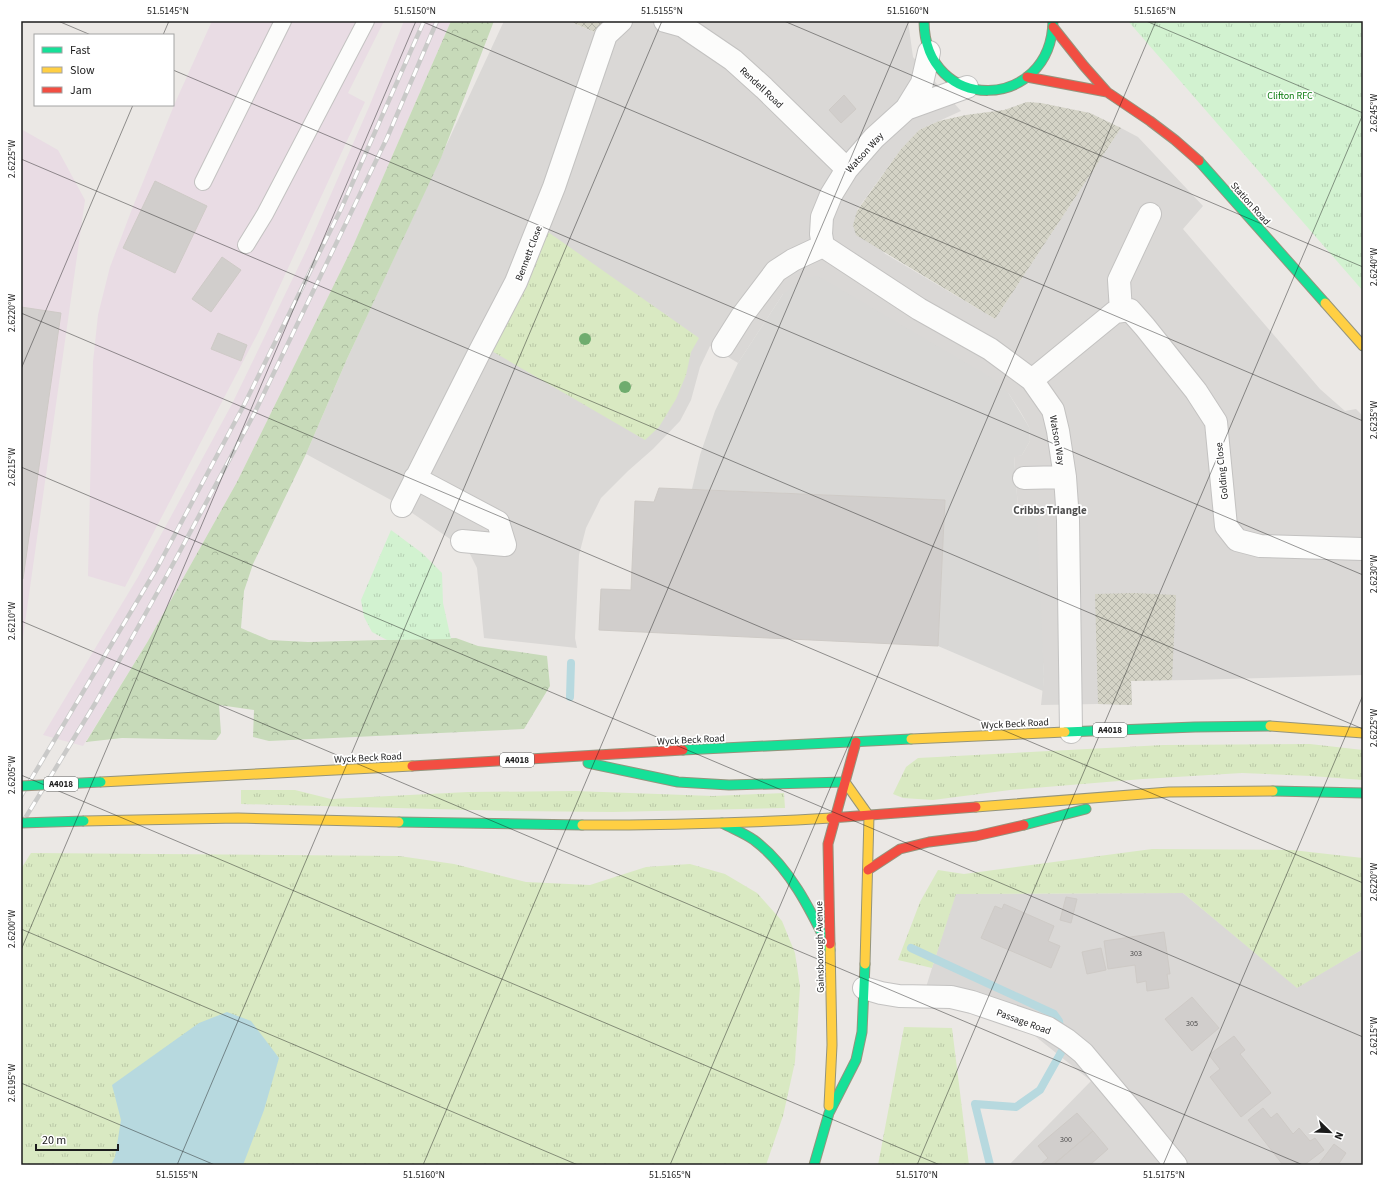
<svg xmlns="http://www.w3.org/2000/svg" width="1384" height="1186" font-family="'Source Sans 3',sans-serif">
<defs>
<pattern id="construction-cross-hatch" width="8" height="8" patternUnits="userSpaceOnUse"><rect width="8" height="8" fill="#d4d3c6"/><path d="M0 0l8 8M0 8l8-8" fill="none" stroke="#b5b5aa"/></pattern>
<pattern id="grass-tufts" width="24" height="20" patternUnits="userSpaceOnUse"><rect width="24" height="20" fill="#d9e9c2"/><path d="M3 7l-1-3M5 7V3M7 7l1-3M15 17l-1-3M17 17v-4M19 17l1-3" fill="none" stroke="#bac7a6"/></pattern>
<pattern id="forest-crowns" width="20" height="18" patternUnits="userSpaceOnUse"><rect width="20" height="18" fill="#c7dab9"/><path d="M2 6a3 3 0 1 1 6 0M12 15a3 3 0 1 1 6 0" fill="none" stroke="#aaba9e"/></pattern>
<pattern id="park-tufts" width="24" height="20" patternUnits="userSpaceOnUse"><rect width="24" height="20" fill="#d2f2d0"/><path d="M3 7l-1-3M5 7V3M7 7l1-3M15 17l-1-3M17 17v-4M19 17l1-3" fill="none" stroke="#b4cfb2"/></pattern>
</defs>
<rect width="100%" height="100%" fill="#ebe8e5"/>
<!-- residential -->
<path fill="#dad8d6" d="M504,21H569L598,34L607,21H908L913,57L961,111L919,130L901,149L857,210L884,253L995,319L1121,128L1138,137L1203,206L1183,229L1320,389L1345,411L1356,409L1363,416V675L1192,680L1131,681L1132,705L1098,704L1041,705L1044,677L1033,513L1018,508L1014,456L1022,455L1030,441L1029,427L1020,411L1009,394L783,294L738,363L710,346L700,367L691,400L680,421L653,449L628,471L601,498L586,528L579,555L575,638L577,648L484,638L477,568L469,552L402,506L306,454L347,359Z
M1183,893L1297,987L1363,949V1165H1009L1091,1081L1030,1032L923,997L955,894Z"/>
<!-- industrial -->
<path fill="#e9dce4" d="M212,21H384L348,93L365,102L258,333L125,587L88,576L93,362L98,315L110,267L132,209L175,103Z
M404,21H451L353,246L237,482L148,641L83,746L43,735L138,577L232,404L307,249L369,107Z
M21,129L58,150L85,200L21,651Z"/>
<!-- religious -->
<path fill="#d9d8d6" d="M818,276L992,378L1009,394L1029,427L1030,441L1022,455L1014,457L1018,508L1033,513L1037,519L1044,677L1043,691L938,646L945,500L692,489L700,455L715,411L738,363L783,294L807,277Z"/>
<!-- construction -->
<path fill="url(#construction-cross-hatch)" d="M569,21H607L599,34Z
M1027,102L1041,103L1090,113L1121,128L995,319L856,235L853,225L857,211L901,149L919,130L939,121L966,115L1004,110Z
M1134,593L1176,595L1172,680L1131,681L1132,705L1098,704L1095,594Z"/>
<!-- grass -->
<path fill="url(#grass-tufts)" d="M548,232L699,338L691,352L686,375L676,399L659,427L645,440L490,350L526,288Z
M1310,744L1363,750V780L1311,776L1242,773L1143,779L1010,790L933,800L903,798L893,794L906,767L918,758L1163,745Z
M241,790H295L331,799L468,792L575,791L713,796L784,793L785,808L613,812L514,811L241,804Z
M1152,849L1292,850L1363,858V949L1297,988L1183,893L956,894L932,968L898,960L920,902L938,870L964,874Z
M31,853L399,856L454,864L526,882L590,885L646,867L690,864L725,874L757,893L782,921L795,953L800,987L795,1062L783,1116L766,1165H21V869Z
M904,1027L952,1028L969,1165H878Z"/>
<!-- forest -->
<path fill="url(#forest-crowns)" d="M451,21H494L441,158L347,359L306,454L253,564L244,591L241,628L269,640L308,642L456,638L478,646L547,656L550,686L524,729L269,741L253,737L254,710L219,705L221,733L216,740L122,738L86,742L148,641L237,482L353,246Z"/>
<!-- park -->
<path fill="url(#park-tufts)" d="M1128,21H1363V291Z
M391,530L422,553L442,573L443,603L451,639L387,640L372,632L364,617L361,600Z"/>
<!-- water -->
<path fill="#b7d9df" d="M227,1012L251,1021L279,1058L264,1110L243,1165H111L115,1157L121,1120L112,1085L199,1023Z"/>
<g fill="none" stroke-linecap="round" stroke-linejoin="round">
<!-- stream -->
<path stroke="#b7d9df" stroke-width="8" d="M570,697L571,663
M911,948L1054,1014L1059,1021L1063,1049L1040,1090L1016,1107L975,1104L990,1165"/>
</g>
<!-- building -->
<path fill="#d1cecc" stroke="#cecac6" d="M844,95L856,109L841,123L829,110Z
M155,181L207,206L175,273L123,248Z
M222,257L241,270L211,312L192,299Z
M21,307L61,313L23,579H21Z
M218,333L247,345L241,361L211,349Z
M659,488L945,500L938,646L599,630L601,589L631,590L635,501L654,502Z
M1066,897L1077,899L1071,923L1060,920Z
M1004,904L1054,926L1048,941L1060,946L1051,968L981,938L995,906L1002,909Z
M1164,932L1170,974H1167L1169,988L1147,991L1146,981L1137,983L1135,965L1108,969L1104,941Z
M1101,948L1106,970L1087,974L1082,952Z
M1192,997L1219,1028L1192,1051L1165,1019Z
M1234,1036L1245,1050L1240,1054L1271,1093L1241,1117L1210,1077L1220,1069L1209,1055Z
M1263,1108L1271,1118L1277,1113L1293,1134L1299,1128L1310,1141L1315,1138L1324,1150L1304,1165H1283L1248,1120Z
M1077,1113L1093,1131L1053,1165H1040L1048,1158L1038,1146Z
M1093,1131L1108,1149L1091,1164L1092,1165H1053Z
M1334,1144L1346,1153L1338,1165H1318Z"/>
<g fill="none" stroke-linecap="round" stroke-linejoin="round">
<!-- lane casing -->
<g stroke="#c3c2c1" stroke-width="18">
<path id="lane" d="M203,182L283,21
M246,245L265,214L366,21"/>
</g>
<!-- street casing -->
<g stroke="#c3c2c1" stroke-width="24">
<path id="street" d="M665,21L683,26L733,60L764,88L847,169
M929,52L922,83L906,109L874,138L847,169L831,195L822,217L821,234L823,246L919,309L990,349L1032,380L1053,410L1058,431L1065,477L1068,520L1071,732
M906,109L967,87
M1121,311L1119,280L1150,214
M723,346L742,316L776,271L793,260L823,246
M1032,380L1115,312L1130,310L1145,327L1196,391L1216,422L1226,526L1237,540L1260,546L1363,549
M415,478L498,522L505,545L462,541
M1024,478L1065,477
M402,506L480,351L516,282L554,187L606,35L621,21
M864,988L881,993L899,996L951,997L972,1002L1048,1028L1067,1040L1083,1053L1140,1121L1176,1165"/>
</g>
<!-- fast casing -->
<g stroke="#94947c" stroke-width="11">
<path id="fast" d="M924,21C925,115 1051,112 1053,21
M1199,161L1325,303
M1065,732L1195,727L1270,726
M683,750L911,739
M588,763L678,782L729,785L845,782
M1273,791L1363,793
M399,822L582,825
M722,823C733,829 744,833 754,840C790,867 811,911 830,950
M1024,825L1086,809
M814,1165L829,1113L856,1060L862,1032L865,964"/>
</g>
<!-- slow casing -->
<g stroke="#94947c" stroke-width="11">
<path id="slow" d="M1325,303L1363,346
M1270,726L1363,733
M911,739L1065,732
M101,782L412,766
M845,782L869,816L865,964
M976,807L1169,792L1273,791
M84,821L238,818L399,822
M582,825C665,825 748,823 831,818
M829,1106L832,1045L830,944"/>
</g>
<!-- jam casing -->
<g stroke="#94947c" stroke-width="11">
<path id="jam" d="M1053,27L1084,66L1107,92L1150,121L1175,140L1199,161
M1027,77L1107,92
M412,766L683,750
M831,818L976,807
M868,870L900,849L929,842L976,836L1024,825
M830,944L828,844L856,742"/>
</g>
<!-- lane -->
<use href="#lane" stroke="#fcfcfb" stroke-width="16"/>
<!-- street -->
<use href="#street" stroke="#fcfcfb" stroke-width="22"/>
<!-- fast -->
<use href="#fast" stroke="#16e098" stroke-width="9"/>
<!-- slow -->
<use href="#slow" stroke="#ffcf43" stroke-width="9"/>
<!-- jam -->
<use href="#jam" stroke="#f24e42" stroke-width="9"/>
<!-- rail casing -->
<g stroke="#c9c9c8" stroke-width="4.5">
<path id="rail" d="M21,796L157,568L245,403L341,209L424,21
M21,825L96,702L166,577L254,414L387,138L437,21"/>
</g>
<!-- rail -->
<use href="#rail" stroke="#fff" stroke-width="3" stroke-dasharray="9" stroke-linecap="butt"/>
<!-- fast-bridge casing -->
<g stroke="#a19481" stroke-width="11" stroke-linecap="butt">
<path id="fast-bridge" d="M21,786L101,782
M21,823L84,821"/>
</g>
<!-- fast-bridge -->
<use href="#fast-bridge" stroke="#16e098" stroke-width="9"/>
</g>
<!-- trees -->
<g fill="#6fac6e">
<circle cx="585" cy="339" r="6"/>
<circle cx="625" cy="387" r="6"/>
</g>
<!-- ticks -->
<path fill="none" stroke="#1c1c1c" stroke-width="1" stroke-opacity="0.45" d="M58,21L91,35M421,21L1363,421M784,21L1363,267M1146,21L1363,113M163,35L169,21M173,70L1363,575M21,159L1363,729M21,313L1363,883M21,369L133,105M21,467L1363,1037M21,621L1303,1165M21,775L940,1165M21,929L578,1165M21,950L416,21M21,1083L215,1165M177,1165L662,21M423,1165L909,21M670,1165L1156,21M917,1165L1363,114M1163,1165L1363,695"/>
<g text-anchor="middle" stroke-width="3.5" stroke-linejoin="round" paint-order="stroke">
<!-- number labels -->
<g font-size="8" fill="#494848">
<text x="1136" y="956">303</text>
<text x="1192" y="1026">305</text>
<text x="1066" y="1142">300</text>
</g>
<!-- shield labels -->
<g fill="#fff" stroke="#606060" stroke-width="1">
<rect x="1093" y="723" width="34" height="14" rx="3"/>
<rect x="500" y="753" width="34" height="14" rx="3"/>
<rect x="44" y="777" width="34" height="14" rx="3"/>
</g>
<g font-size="9" font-weight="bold" fill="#1c1c1c">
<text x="1110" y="733">A4018</text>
<text x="517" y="763">A4018</text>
<text x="61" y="787">A4018</text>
</g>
<!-- street labels -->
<g font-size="10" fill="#1c1c1c" stroke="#fff">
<text transform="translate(762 87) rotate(43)" y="4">Rendell Road</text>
<text transform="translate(864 152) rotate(-48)" y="4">Watson Way</text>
<text transform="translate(1251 203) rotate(48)" y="4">Station Road</text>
<text transform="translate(528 253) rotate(-69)" y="4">Bennett Close</text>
<text transform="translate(1058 440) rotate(80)" y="4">Watson Way</text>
<text transform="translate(1221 471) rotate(-96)" y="4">Golding Close</text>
<text transform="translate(1015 723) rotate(-3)" y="4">Wyck Beck Road</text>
<text transform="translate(691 739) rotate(-3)" y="4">Wyck Beck Road</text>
<text transform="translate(368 757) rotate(-3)" y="4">Wyck Beck Road</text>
<text transform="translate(819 947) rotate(-91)" y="4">Gainsborough Avenue</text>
<text transform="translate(1024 1021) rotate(20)" y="4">Passage Road</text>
</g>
<!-- park labels -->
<g font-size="10" fill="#0a7b0d" stroke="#fff">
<text x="1290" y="99">Clifton RFC</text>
</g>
<!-- neighbourhood labels -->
<g font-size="11" font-weight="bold" fill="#4f4f4f" stroke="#fff">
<text x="1050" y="514">Cribbs Triangle</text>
</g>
</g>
<!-- border -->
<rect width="1384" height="1186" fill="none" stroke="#ffffff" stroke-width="44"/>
<!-- legend -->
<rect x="34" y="34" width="140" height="72" fill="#ffffff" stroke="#a4a4a4"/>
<rect x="42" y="47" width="20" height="6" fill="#16e098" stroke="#a4a4a4"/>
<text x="70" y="54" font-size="12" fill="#1c1c1c">Fast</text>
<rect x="42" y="67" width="20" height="6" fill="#ffcf43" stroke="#a4a4a4"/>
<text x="70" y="74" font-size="12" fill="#1c1c1c">Slow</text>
<rect x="42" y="87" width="20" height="6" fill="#f24e42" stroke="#a4a4a4"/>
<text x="70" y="94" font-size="12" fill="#1c1c1c">Jam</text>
<!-- north arrow -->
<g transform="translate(1330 1132) rotate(113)" stroke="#ffffff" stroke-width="3" paint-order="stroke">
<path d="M0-3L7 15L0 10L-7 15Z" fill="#1c1c1c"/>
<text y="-6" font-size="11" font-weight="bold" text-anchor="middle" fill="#1c1c1c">N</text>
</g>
<!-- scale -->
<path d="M36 1144v6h82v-6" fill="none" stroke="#1c1c1c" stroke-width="2"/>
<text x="42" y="1144" font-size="12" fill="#1c1c1c" stroke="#ffffff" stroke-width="3" paint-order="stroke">20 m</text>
<rect x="22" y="22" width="1340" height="1142" fill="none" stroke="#1c1c1c" stroke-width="1.5"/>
<g font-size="10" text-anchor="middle" fill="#1c1c1c">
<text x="168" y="14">51.5145°N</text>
<text x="415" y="14">51.5150°N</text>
<text x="662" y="14">51.5155°N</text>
<text x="908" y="14">51.5160°N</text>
<text x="1155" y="14">51.5165°N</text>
<text transform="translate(1373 113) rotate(-90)" y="4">2.6245°W</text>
<text transform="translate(11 159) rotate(-90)" y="4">2.6225°W</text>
<text transform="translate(1373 267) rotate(-90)" y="4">2.6240°W</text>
<text transform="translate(11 313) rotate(-90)" y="4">2.6220°W</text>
<text transform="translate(1373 420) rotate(-90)" y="4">2.6235°W</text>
<text transform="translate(11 467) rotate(-90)" y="4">2.6215°W</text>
<text transform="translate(1373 574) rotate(-90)" y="4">2.6230°W</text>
<text transform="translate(11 621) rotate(-90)" y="4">2.6210°W</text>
<text transform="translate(1373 728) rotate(-90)" y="4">2.6225°W</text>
<text transform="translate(11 775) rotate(-90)" y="4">2.6205°W</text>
<text transform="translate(1373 882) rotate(-90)" y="4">2.6220°W</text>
<text transform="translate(11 929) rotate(-90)" y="4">2.6200°W</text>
<text transform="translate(1373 1036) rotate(-90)" y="4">2.6215°W</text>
<text transform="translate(11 1083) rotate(-90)" y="4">2.6195°W</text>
<text x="177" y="1178">51.5155°N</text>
<text x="424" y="1178">51.5160°N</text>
<text x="670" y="1178">51.5165°N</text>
<text x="917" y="1178">51.5170°N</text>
<text x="1164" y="1178">51.5175°N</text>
</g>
</svg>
